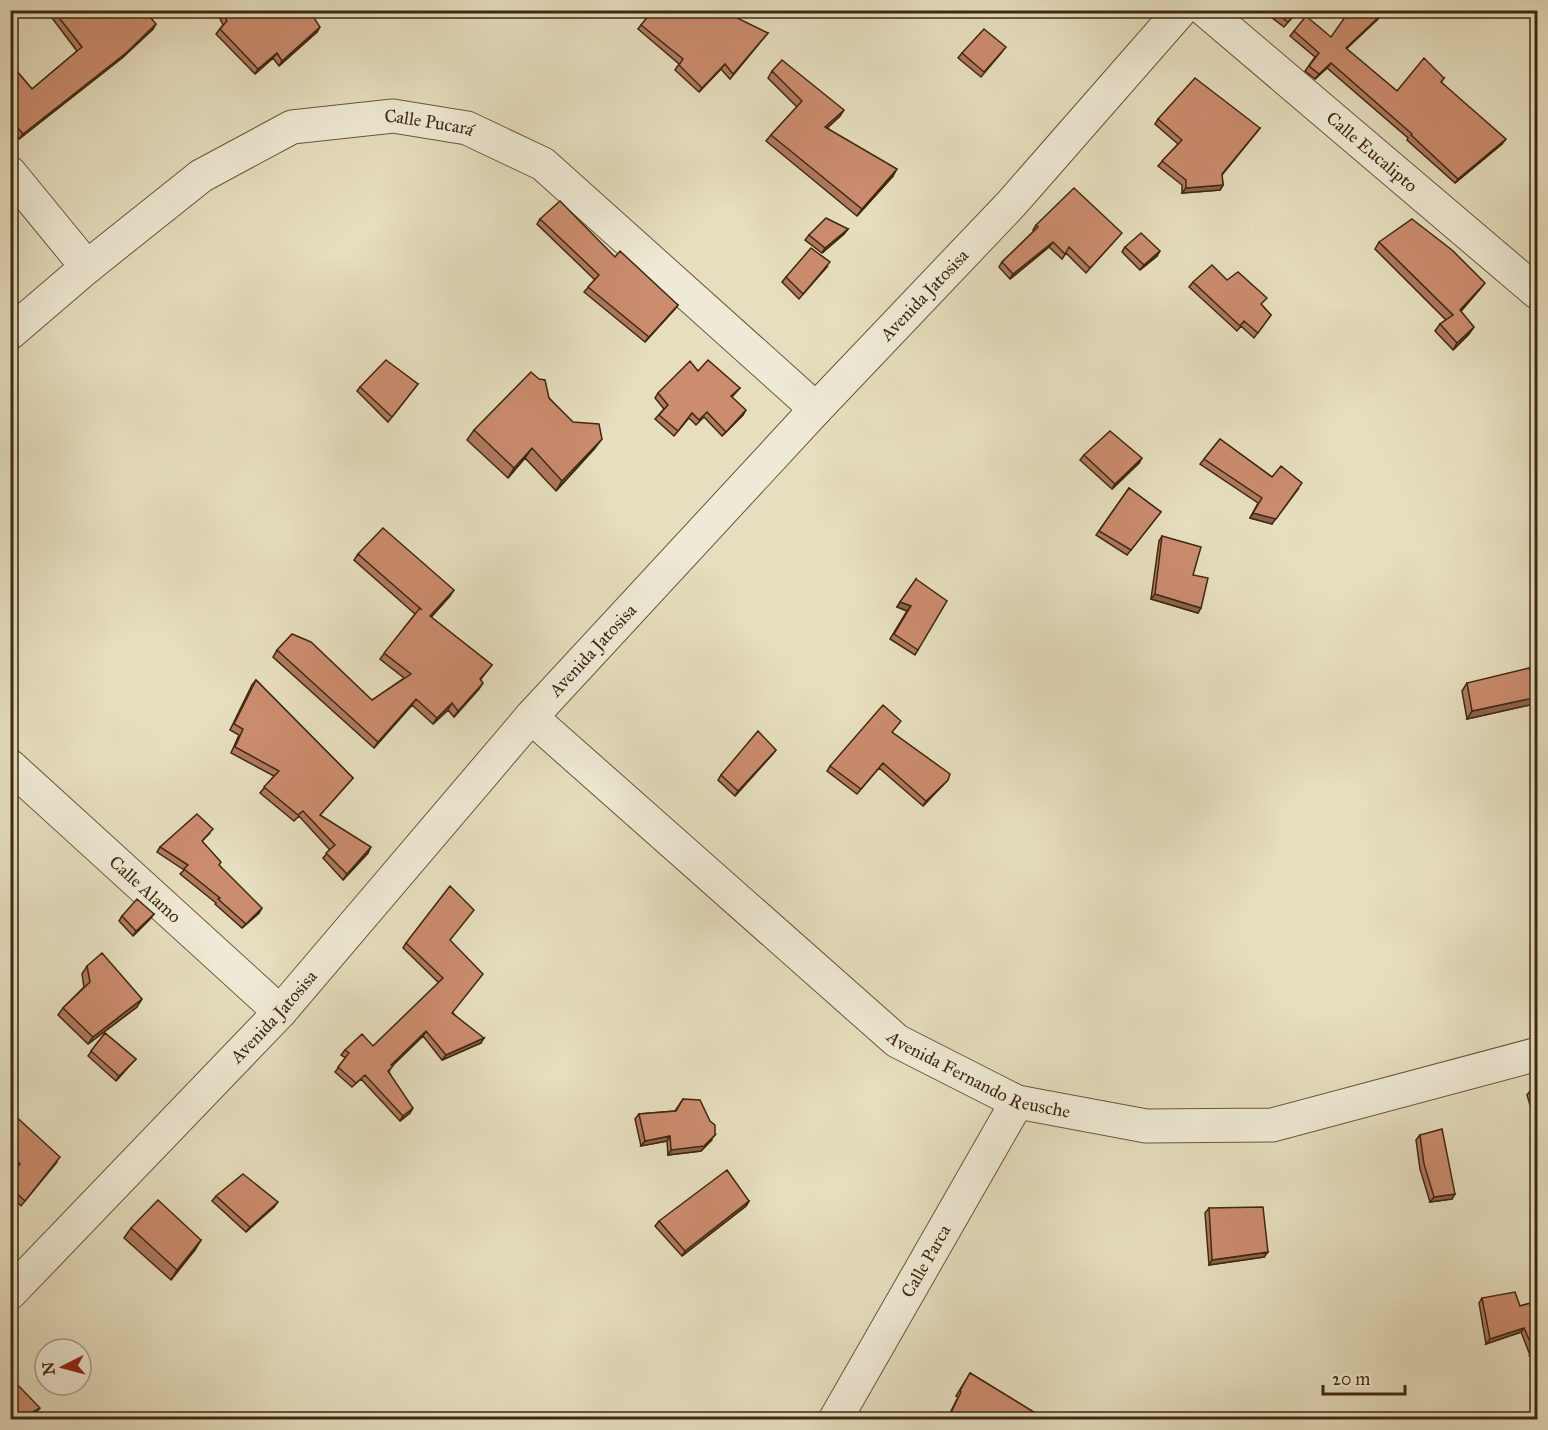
<svg xmlns="http://www.w3.org/2000/svg" width="1548" height="1430" font-family="'IM FELL Great Primer',serif">
<rect width="100%" height="100%" fill="#e6debe"/>
<filter id="stains"><feTurbulence type="fractalNoise" baseFrequency=".00333" numOctaves="4"/><feColorMatrix values="0 0 0 0 .2 0 0 0 0 .09 0 0 0 0 .02 0 0 0 .5 -.17"/></filter>
<radialGradient id="worn" r=".72"><stop offset=".6" stop-color="#630" stop-opacity="0"/><stop offset="1" stop-color="#630" stop-opacity=".3"/></radialGradient>
<g fill="none" stroke-linecap="round" stroke-linejoin="round">
<!-- minor casing -->
<g stroke="#69563b" stroke-width="35">
<g id="minor">
<path id="s1" d="M1205,10L1538,293"/>
<path d="M10,173L87,267"/>
<path id="s2" d="M10,333L87,267L201,176L292,127L393,116L467,128L543,164L816,409"/>
<path id="s3" d="M10,766L280,1012"/>
<path id="s4" d="M835,1420L1017,1102"/>
</g>
</g>
<!-- tertiary casing -->
<g stroke="#69563b" stroke-width="35">
<g id="tertiary">
<path id="s5" d="M531,717L897,1041L1017,1102L1146,1126L1272,1125L1538,1054"/>
<path id="s6" d="M10,1293L280,1012L531,717L816,409L1012,203L1181,10"/>
</g>
</g>
<!-- minor -->
<use href="#minor" stroke="#efead5" stroke-width="33"/>
<!-- tertiary -->
<use href="#tertiary" stroke="#efead5" stroke-width="33"/>
</g>
<!-- wall -->
<path fill="#af785f" stroke="#3f280f" stroke-width="1.5" d="M46,10H144L153,29L122,58L19,139L10,128V63L32,89L77,51Z
M1262,10H1299L1284,27Z
M224,15L317,32L279,66L273,58L255,74L216,34L223,25L220,19Z
M1378,19L1346,49L1397,91L1444,78L1441,82L1502,144L1455,183L1407,140L1408,138L1327,68L1315,79L1305,71L1315,57L1290,36L1294,31L1331,37Z
M641,25L768,33L730,79L721,69L699,92L675,70L679,64L638,29Z
M1002,52L981,77L958,58L962,53Z
M772,71L840,116L827,128L893,176L857,216L766,141L771,135L797,107L768,78Z
M1158,119L1260,128L1222,175L1223,185L1220,190L1182,193V185L1158,166L1178,144L1155,124Z
M540,219L615,257L678,305L645,342L584,292L595,280L537,224Z
M1036,225L1118,237L1086,273L1066,253L1062,259L1049,247L1010,279L999,267L1002,262L1034,231L1033,230Z
M848,229L844,234L822,253L805,240L809,235Z
M1379,242L1480,289L1461,311L1469,334L1453,350L1435,331L1440,324L1446,320L1375,249Z
M1125,247L1157,256L1140,270L1122,252Z
M827,267L799,299L782,282L786,277Z
M1227,280L1262,305L1271,315L1254,338L1241,326L1237,331L1189,287L1193,282Z
M698,371L740,388L732,397L743,415L722,436L704,417L696,425L689,418L674,436L655,419L664,409L655,398L658,393Z
M418,384L388,422L357,391L360,387Z
M549,398L595,448L556,491L525,458L508,478L467,440L474,430Z
M1220,439L1272,477V524L1250,518L1258,503L1200,464Z
M1084,455L1139,463L1112,489L1080,460Z
M1129,488L1161,512L1127,555L1096,535Z
M1162,536L1193,575L1198,613L1151,599L1159,541Z
M358,554L450,596L431,617L492,665L481,679L479,689L454,717L448,710L433,724L412,705L374,748L273,657L277,650L372,700L404,678L380,659L415,614L354,560Z
M916,579L918,650L915,655L890,639L907,611L897,607Z
M256,680L353,778L320,815L368,853L343,880L323,858L330,850L299,816L294,821L260,793L274,776L231,753L239,735L230,730L252,685Z
M1467,683L1534,704L1467,719L1462,691Z
M892,733L944,784L923,806L879,768L857,794L827,771L830,766Z
M776,750L735,796L718,780L721,775Z
M209,834L202,841L219,865L259,913L242,928L215,904L216,903L180,874L184,870L157,852L160,847Z
M154,914L150,919L133,936L119,921L122,916Z
M450,940L453,1013L481,1043L442,1060L423,1036L392,1066L389,1072L410,1113L400,1121L361,1079L352,1087L335,1072L346,1058L341,1055L345,1050L373,1046L439,983L403,948L406,943Z
M87,966L137,1007L88,1044L58,1015L63,1008L84,987L82,974Z
M105,1033L136,1059L132,1063L116,1081L88,1056Z
M1538,1088V1117L1534,1118L1527,1095L1531,1090Z
M683,1099L712,1140L701,1151L668,1155L667,1141L641,1146L635,1119L639,1114L675,1111Z
M10,1113L57,1162L21,1206L10,1195V1175L16,1168L10,1161Z
M1420,1135L1452,1199L1430,1202L1420,1169L1416,1140Z
M216,1196L274,1207L246,1232L212,1201Z
M749,1201L746,1206L682,1256L655,1226L659,1221Z
M1209,1208L1264,1257L1209,1265L1205,1213Z
M131,1228L201,1240L171,1280L124,1238Z
M1482,1298L1520,1306L1538,1301V1353L1530,1355L1521,1332L1486,1344L1479,1303Z
M970,1373L1045,1419H947L958,1397L956,1396Z"/>
<!-- shaded-wall -->
<path fill="#8e624e" stroke="#3f280f" stroke-width="1.5" d="M1382,14L1378,19L1342,53L1346,48Z
M156,24L153,29L122,58L19,139L23,134Z
M320,27L317,32L279,66L282,61Z
M277,53L273,58L255,74L258,69Z
M1331,63L1327,68L1315,79L1319,74Z
M725,64L721,69L699,92L702,88Z
M844,110L840,116L821,134L825,127Z
M1506,139L1502,144L1455,183L1458,179Z
M897,169L893,176L857,216L862,209Z
M1223,185L1220,190L1182,193L1186,188Z
M848,229L844,234L822,253L825,248Z
M1053,242L1049,247L1010,279L1013,274Z
M1160,251L1157,256L1140,270L1144,265Z
M1485,283L1480,289L1456,317L1460,310Z
M678,305L675,309L645,342L649,337Z
M1474,327L1469,334L1453,350L1457,343Z
M746,410L743,415L722,436L726,432Z
M602,439L595,448L556,491L562,481Z
M532,448L525,458L508,478L514,468Z
M1142,458L1139,463L1112,489L1115,484Z
M1299,488L1272,524L1250,518L1253,513Z
M454,590L450,596L426,623L430,616Z
M1155,594L1201,608L1198,613L1151,599Z
M900,602L911,606L907,611L897,607Z
M483,683L479,689L454,717L458,711Z
M1538,697L1534,704L1467,719L1472,711Z
M416,699L412,705L374,748L378,742Z
M452,703L448,710L433,724L437,718Z
M776,750L772,755L735,796L738,791Z
M948,780L944,784L923,806L926,801Z
M371,847L368,853L343,880L347,874Z
M262,908L259,913L242,928Z
M154,914L150,919L133,936L136,931Z
M142,999L137,1007L88,1044L93,1037Z
M426,1031L423,1036L388,1070L391,1065Z
M484,1038L481,1043L442,1060L446,1055Z
M136,1059L132,1063L116,1081L119,1076Z
M413,1108L410,1113L400,1121L403,1116Z
M715,1135L701,1151L668,1155L671,1150Z
M670,1136L667,1141L641,1146L645,1141Z
M1455,1194L1452,1199L1430,1202L1434,1197Z
M749,1201L746,1206L682,1256L685,1251Z
M278,1202L274,1207L246,1232L250,1227Z
M201,1240L195,1250L171,1280L177,1270Z
M1268,1252L1264,1257L1209,1265L1212,1260Z
M1524,1328L1521,1332L1486,1344L1490,1339Z
M1538,1349V1353L1530,1355L1534,1351Z
M40,1408L36,1413L28,1417L32,1412Z"/>
<!-- building -->
<path fill="#cb8c6f" stroke="#3f280f" stroke-width="1.5" d="M53,10H144L156,24L126,53L23,134L10,119V63L32,89L82,47Z
M227,10H309L320,27L282,61L277,53L258,69L220,29L227,21L224,15Z
M653,10H721L768,33L733,74L725,64L702,88L679,65L683,59L641,25Z
M1273,10H1298L1288,22Z
M1350,10H1378L1382,14L1346,48L1397,91L1424,58L1444,78L1441,82L1506,139L1458,179L1411,135L1412,134L1331,63L1319,74L1309,66L1319,53L1294,31L1306,16L1331,37Z
M984,29L1006,47L984,72L962,53Z
M782,60L844,110L825,127L897,169L862,209L771,135L802,101L772,71Z
M1195,78L1260,128L1222,174L1223,185L1186,188V180L1162,161L1182,140L1158,119Z
M1074,188L1122,233L1090,268L1069,247L1065,254L1053,242L1013,274L1002,262L1038,227L1036,225Z
M560,201L615,257L620,251L678,305L649,337L588,287L599,275L540,219Z
M826,218L848,229L825,248L809,235Z
M1412,219L1452,250L1485,283L1460,310L1474,327L1457,343L1440,324L1453,315L1379,242Z
M1141,233L1160,251L1144,265L1125,247Z
M811,248L830,262L803,294L786,277Z
M1212,265L1227,280L1238,272L1267,298L1261,304L1271,315L1258,333L1244,321L1240,326L1193,282Z
M386,360L418,384L392,417L360,387Z
M708,360L740,388L731,396L746,410L726,432L707,412L699,420L692,413L678,431L659,415L668,405L658,393L690,361L698,371Z
M531,372L539,379L545,380L549,398L573,422L599,424L602,439L562,481L532,448L514,468L474,430Z
M1110,431L1142,458L1115,484L1084,455Z
M1220,439L1272,477L1281,466L1302,483L1276,519L1253,513L1262,498L1204,459Z
M1129,488L1161,512L1131,550L1099,531Z
M383,528L454,590L430,616L492,665L480,679L483,683L458,711L452,703L437,718L416,699L378,742L277,650L292,634L311,642L372,700L411,674L384,653L420,608L422,610L358,554Z
M1162,536L1201,547L1193,575L1208,578L1201,608L1155,594Z
M916,579L947,601L918,650L894,634L911,606L900,602Z
M1529,668L1538,693V697L1472,711L1467,683Z
M256,680L353,778L320,815L371,847L347,874L326,853L335,845L303,811L298,815L264,787L279,771L235,747L243,729L234,724Z
M883,705L901,721L892,732L950,774L948,780L926,801L883,763L861,789L830,766Z
M758,731L776,750L738,791L721,775Z
M197,814L213,829L202,841L221,862L219,865L262,908L246,924L218,899L220,898L184,869L188,865L160,847Z
M450,886L474,910L450,940L483,974L452,1013L484,1038L446,1055L426,1031L391,1065L393,1066L388,1071L413,1108L403,1116L365,1075L356,1083L338,1067L349,1053L345,1050L362,1034L373,1046L443,978L406,943Z
M137,899L154,914L136,931L122,916Z
M102,953L142,999L93,1037L63,1008L90,982L87,966Z
M105,1033L136,1059L119,1076L91,1051Z
M1538,1088V1112L1531,1090Z
M683,1099L700,1100L710,1121L715,1125V1135L704,1146L671,1150L670,1136L645,1141L639,1114L676,1111Z
M11,1112L60,1157L25,1201L10,1187V1175L20,1164L10,1151V1113Z
M1442,1129L1455,1194L1434,1197L1424,1164L1420,1135Z
M727,1170L749,1201L685,1251L659,1221Z
M243,1174L278,1202L250,1227L216,1196Z
M158,1200L201,1240L177,1270L131,1228Z
M1263,1207L1268,1252L1212,1260L1209,1208Z
M1515,1292L1520,1306L1538,1301V1349L1534,1351L1524,1328L1490,1339L1482,1298Z
M970,1373L1045,1419H948L961,1392L960,1391Z
M10,1377L40,1408L32,1412L37,1419H10Z"/>
<g text-anchor="middle" stroke-width="4.5" stroke-linejoin="round" paint-order="stroke">
<!-- street labels -->
<g font-size="18" fill="#3f280f" stroke="#efead5">
<text dy="6" stroke="none"><textPath href="#s2" startOffset="489">Calle Pucará</textPath></text>
<text dy="6" stroke="none"><textPath href="#s1" startOffset="219">Calle Eucalipto</textPath></text>
<text dy="6" stroke="none"><textPath href="#s6" startOffset="1354">Avenida Jatosisa</textPath></text>
<text dy="6" stroke="none"><textPath href="#s6" startOffset="868">Avenida Jatosisa</textPath></text>
<text dy="6" stroke="none"><textPath href="#s3" startOffset="183">Calle Alamo</textPath></text>
<text dy="6" stroke="none"><textPath href="#s6" startOffset="382">Avenida Jatosisa</textPath></text>
<text dy="6" stroke="none"><textPath href="#s5" startOffset="578">Avenida Fernando Reusche</textPath></text>
<text dy="6" stroke="none"><textPath href="#s4" startOffset="183">Calle Parca</textPath></text>
</g>
</g>
<!-- margin -->
<rect width="1548" height="1430" fill="none" stroke="#e6debe" stroke-width="36"/>
<rect x="12" y="12" width="1524" height="1406" fill="none" stroke="#3f280f" stroke-width="3"/>
<rect x="18" y="18" width="1512" height="1394" fill="none" stroke="#3f280f" stroke-width="1.5"/>
<!-- north arrow -->
<g transform="translate(63 1367) rotate(264)"><circle r="28" fill="#efead5" stroke="#a99c86" stroke-width="1.5"/>
<path d="M0-4.5L10 22L0 15L-10 22Z" fill="#8f2418"/>
<text y="-9" font-size="16" font-weight="bold" text-anchor="middle" fill="#3f280f">N</text>
</g>
<!-- scale -->
<path d="M1323 1385v9h82v-9" fill="none" stroke="#3f280f" stroke-width="3"/>
<text x="1332" y="1385" font-size="18" fill="#3f280f" stroke="#efead5" stroke-width="4.5" paint-order="stroke">20 m</text>
<rect width="100%" height="100%" filter="url(#stains)"/>
<rect width="100%" height="100%" fill="url(#worn)"/>
</svg>
